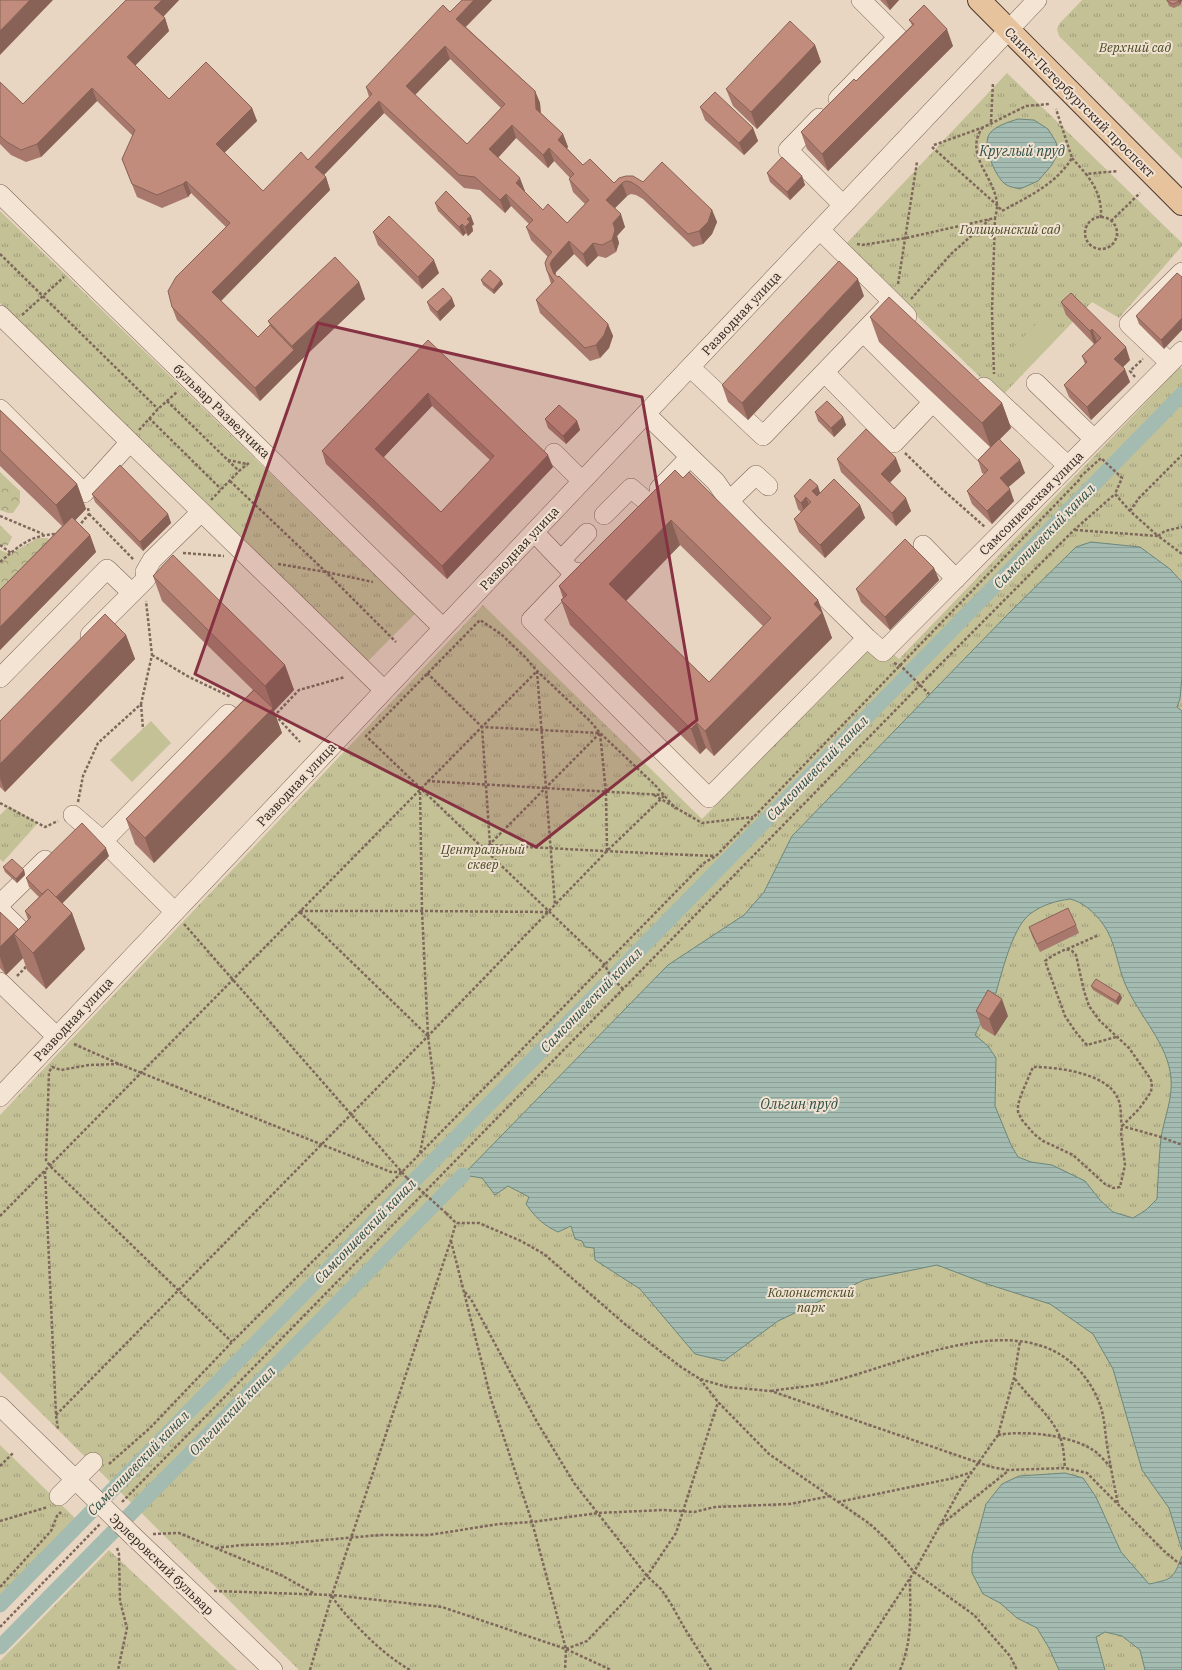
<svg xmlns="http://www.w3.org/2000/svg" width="1182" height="1670" font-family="'IBM Plex Serif',serif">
<defs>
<pattern id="forest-crowns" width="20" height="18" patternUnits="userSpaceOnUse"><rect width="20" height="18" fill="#c4c197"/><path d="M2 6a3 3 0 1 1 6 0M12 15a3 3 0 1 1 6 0" fill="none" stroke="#a09c7b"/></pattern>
<pattern id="park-tufts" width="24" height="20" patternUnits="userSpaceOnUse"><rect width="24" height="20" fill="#c4c197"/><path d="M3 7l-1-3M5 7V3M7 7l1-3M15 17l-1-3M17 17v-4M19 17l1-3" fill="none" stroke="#a09c7b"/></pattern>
<pattern id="water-rules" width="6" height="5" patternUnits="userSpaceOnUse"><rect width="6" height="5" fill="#a3bbb0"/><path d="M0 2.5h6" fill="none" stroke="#8da097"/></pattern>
</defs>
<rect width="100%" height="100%" fill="#e8d6c2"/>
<!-- forest -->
<path fill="url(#forest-crowns)" d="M0,472L20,491V503L13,513H8L0,510Z
M0,525L12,537L8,545L4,546L0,544Z
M38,538H47L51,541L0,604V550L10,554Z"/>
<!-- park -->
<path fill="url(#park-tufts)" d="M1082,0H1182V159L1059,36L1057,29L1060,23Z
M1007,73L1182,243V246L1119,318L1092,302L1001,397L844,246Z
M0,211L415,614L366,663L0,303Z
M1180,367L1182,369V1670H299L0,1372V1115L483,605L702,819L878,641L899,659Z
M9,806L38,823L3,862L0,859V815Z
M0,1445L76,1519L0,1598Z
M109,1550L237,1670H0V1661Z"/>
<!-- garden -->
<path fill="#c4c197" d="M1039,321L1057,338L1026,370L1008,353Z
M151,721L171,743L132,782L110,760Z"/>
<!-- water -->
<path fill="url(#water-rules)" stroke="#6c877c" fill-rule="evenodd" d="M1018,119L1034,120L1048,129L1056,142L1058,154L1051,166L1038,181L1020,189C1016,188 1009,187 1005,184C995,176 981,144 990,133C997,125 1009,122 1018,119Z
M1091,542L1140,547L1170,569L1182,582V677L1180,699L1177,707L1182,711V1550L1169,1508L1142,1470L1113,1369L1093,1334L1050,1304L987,1284L937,1265L864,1280L778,1321L724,1361L695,1354L640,1289L595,1260L594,1248L585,1247L582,1241L575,1239L571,1226L558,1232C543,1225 535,1217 526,1204L529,1197L508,1186L495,1195L482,1178L463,1175L668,965L744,915L764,892L792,836L1008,614L1076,547ZM1070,899C1083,902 1094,912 1103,924C1116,942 1117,966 1126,986C1140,1017 1168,1044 1171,1078C1173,1099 1164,1118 1161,1138C1159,1158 1158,1179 1157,1199L1146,1210L1133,1218L1113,1212L1100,1200L1085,1181L1052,1165L1031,1162L1018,1157L1011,1145L995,1106L996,1058L988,1046L975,1035C979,1028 982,1020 986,1013C988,1010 991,1007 993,1003C1000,981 1011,928 1030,914C1042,905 1055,901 1070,899Z
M1065,1473L1083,1478L1096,1497L1121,1552L1149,1584C1173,1579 1173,1579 1182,1556V1670H1145L1140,1650L1122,1636L1105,1632L1096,1637L1105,1670H1059L1049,1648L1037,1628L1017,1618L1000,1603L983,1594L972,1573V1556L986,1504L1002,1484L1019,1476Z"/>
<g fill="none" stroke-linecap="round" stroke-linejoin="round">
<!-- canal -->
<path stroke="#a3bbb0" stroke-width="15" d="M0,1605L1182,394
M0,1647L463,1175"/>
<!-- minor casing -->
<g stroke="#7f685b" stroke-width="20">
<path id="minor" d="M838,99L898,37L861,0
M819,118L788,150L843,205
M0,194L443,628
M820,230L907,316
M0,315L384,690
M863,332L986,455
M1170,363L1129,324L1182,272
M690,367L763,436L890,304
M825,373L894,443L933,402
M1036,383L1094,439
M984,387L1068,466
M0,409L84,493L130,442
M554,453L582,481
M659,489L690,457
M729,501L756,475L768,486
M604,515L631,488L646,501
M534,532L575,575
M923,545L956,579
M561,560L587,533
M577,572L531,620L709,798L867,638L753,526L729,501L716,482L646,414
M90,635L146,579L145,572L152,560L201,512
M867,638L883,652L1182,351
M0,678L107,569L132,593
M73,815L103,841L175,912
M103,841L228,714
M0,904L45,860
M0,910L33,942
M0,982L57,1037
M0,1097L1037,0
M0,1406L131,1534L273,1670
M59,1496L93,1462"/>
</g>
<!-- major casing -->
<g stroke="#4d382f" stroke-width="24">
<path id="major" d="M979,0L1182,204"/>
</g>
<!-- path -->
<path stroke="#7f685b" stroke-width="2.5" stroke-dasharray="3 2" stroke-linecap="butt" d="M991,122L993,82
M983,127C962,155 997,178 997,206C997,210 996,214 995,218
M934,145L984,127L1026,106L1050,104
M932,147L997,205L1002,211C1029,196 1055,185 1072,158L1056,109
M1072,158L1086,174
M1085 233a16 16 0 1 1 32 0a16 16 0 1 1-32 0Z
M1101,218C1102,200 1096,187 1086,174L1118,171
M1111,221L1140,193
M857,244L862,245L906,238L995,218L992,312L994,374
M0,254L158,409
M898,284L917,162
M911,299L951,254L989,220
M22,315L64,277
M1135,377L1130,371L1143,359
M167,401L239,471
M149,418L221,489
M139,430L158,409L178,391
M905,453L942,489L985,527
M228,460L247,464
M1080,477L1101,458L1122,478L1115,494L1130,511L1158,536L1165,531L1182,527
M230,481L326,572L396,642
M211,500L239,471L250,462
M1130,511L1139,498L1182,455
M89,514L134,560
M0,516L43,534
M78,527L89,514L88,508
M1075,530L1158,536L1182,554
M0,545L11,553
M183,553L224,556
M0,562C19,546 30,535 57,534
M278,564L326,572L373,582
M152,655L189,677L231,697
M894,663L901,666L929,694
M537,671L555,905
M427,673L482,727
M141,704L143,729
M273,714L275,715L299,690L345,677
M275,715L300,742
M427,781L663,795
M654,795L702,823L753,817
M78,802L83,776L98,743L141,704L152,655L146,601
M0,803L45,827L58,821
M485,849L600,733
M607,851L606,793L600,733L482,727L490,845C565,849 640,853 715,856
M300,911H422L549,912
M300,912L428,1036
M184,924L407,1178
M1067,949L1099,935
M17,976L25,968L26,964
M623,989L612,978L604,964L366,736L480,620L501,634L526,658L537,671L590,721L600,733L655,785L676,809
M1116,1037L1087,1045L1085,1043L1075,1031L1065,1016L1045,961L1052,956L1066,949L1072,951L1076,955L1084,991L1089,1006L1100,1021L1129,1048L1150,1078L1152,1083L1151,1092L1139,1109L1122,1126L1121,1133L1125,1165L1120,1187L1113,1188L1105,1184L1073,1155L1043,1141L1034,1134L1022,1120L1018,1112V1105L1021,1095L1033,1067C1057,1067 1108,1073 1118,1099C1122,1107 1120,1117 1122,1126L1161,1137L1182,1145
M74,1044L119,1064L391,1172H402
M119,1064L89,1065L61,1070L52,1067L49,1072L46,1160L50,1166L232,1342
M420,1153L434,1082L428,1036L422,911L420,788
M45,1171L56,1415L58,1429
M446,1213L456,1223H479L521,1241L544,1254L626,1325L681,1367L700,1379L727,1387L771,1391L991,1467L1008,1470L1065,1468L1087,1473L1164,1551L1176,1561L1182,1564
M0,1216L537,671
M451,1241L491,1399L532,1522L566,1649L565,1670
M465,1292L472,1301L537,1422L574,1483L647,1576L661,1589L671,1604L685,1629L711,1670
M700,1379L718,1402L769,1454L870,1524L887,1540L914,1572L974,1615L1010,1656L1017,1670
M1015,1379C1028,1397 1052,1416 1060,1437C1064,1447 1064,1458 1065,1468
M771,1391C789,1388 807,1387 825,1383C906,1365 1043,1290 1096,1395C1105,1414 1104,1425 1107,1445C1110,1464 1114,1484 1118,1504
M56,1415L428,1036L607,851L664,796
M998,1435C1024,1430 1070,1435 1093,1450C1100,1454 1105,1462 1111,1467
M109,1464L150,1428L232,1342L402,1172L704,863L716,856L1081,478
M0,1466L13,1453
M122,1502L920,685L1074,530L1115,494
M838,1502L954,1478L972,1472
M0,1521L48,1507
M942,1524L1008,1471
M153,1534L179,1533L281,1575L315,1594
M117,1548L119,1554L120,1601L127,1628L118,1670
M216,1548L242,1545L279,1544L380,1535H429L499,1524L532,1522L598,1513L664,1510L694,1512L715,1507L790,1504L830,1496
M0,1587L51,1531L57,1516L61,1512
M214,1591L332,1595L442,1607L566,1649L611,1670
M332,1596C338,1606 345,1614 353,1622C371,1641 388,1657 410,1670
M0,1627L100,1524
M566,1649L587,1641L622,1604L647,1576L676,1533L718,1402
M310,1670L332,1595L451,1240L456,1223
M850,1670L914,1572L962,1486L998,1435L1014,1378L1020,1341
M900,1670C913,1639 910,1612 910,1579"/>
<!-- minor -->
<use href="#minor" stroke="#f4e4d3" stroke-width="19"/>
<!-- major -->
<use href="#major" stroke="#e7c39d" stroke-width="22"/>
<!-- path-bridge -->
<path stroke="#7f685b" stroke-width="2.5" stroke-dasharray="3 2" stroke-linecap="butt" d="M407,1178L446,1213"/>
</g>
<!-- wall -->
<path fill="#a7786b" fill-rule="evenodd" d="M126,0H179L163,17L165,18L169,31L135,65L169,99L252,108L257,121L224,153L263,191L308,160L369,97L366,87L450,12L462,0H492L466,27L535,91L540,103L541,113L563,134L568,147L567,148L583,165L614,183L619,178L643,182L712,210L717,222L712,234L703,244L693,247L643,199L636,195L631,194L627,196L615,208L625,227L617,236L619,243L616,252L606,258L598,256L587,267L574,254L556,272L555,275L608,324L613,336L609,348L600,358L590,361L540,313L536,300L551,284L547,271L548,257L531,240L526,227L529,224L511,206L505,213L480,190L464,188L384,113L324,175L326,177L330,190L221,301L258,337L270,325L268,321L359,282L365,299L298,363L260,401L177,320L172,307L226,227L191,193L188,197L162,208L137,197L122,159L133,136L97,101L41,157L26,162L11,155L0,144V82L23,104ZM450,59L501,108L467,144L415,95ZM516,138L548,168L554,161L570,178L569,179L573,192L585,204L567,223L543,210L524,192L525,191L498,158Z
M880,0H899L890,10Z
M1167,0H1182V1L1180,5L1174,8L1169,6Z
M909,20L953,46L828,171L807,149L801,132L856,81L912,25Z
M815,45L821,62L757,129L733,106L726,89Z
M700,107L753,128L758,141L744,155L705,120Z
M767,173L802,176L805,185L790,200L770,182Z
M435,203L474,224L472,226L473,231L468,236L466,233L463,236L438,211Z
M373,232L439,273L422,289L378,245Z
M1182,277L1164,349L1139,324L1136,316Z
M481,280H501L503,284L494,294L483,285Z
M864,296L748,420L728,402L722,385Z
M427,302L455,306L440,321L430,310Z
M1061,302L1130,360L1123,367L1130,382L1091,420L1069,397L1064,385L1085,364L1082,356L1094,344L1066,315Z
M870,317L1002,403L1011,428L1000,439L1025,473L1008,487L1014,501L992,524L972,504L967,491L984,474L982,473L978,460L990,447L879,342Z
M428,340L553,467L447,579L326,464L322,451ZM432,406L490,460L441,512L383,458Z
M0,410L77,484L86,509L75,520L90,535L96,552L0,650V590L62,526L0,466Z
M815,412L843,417L846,425L834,437L818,421Z
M545,419L577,421L580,430L566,444L548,428Z
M837,459L901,471L890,482L911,511L896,526L841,472Z
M683,478L818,600L832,638L714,756L706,748L700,754L570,625L561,600L563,598L559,586ZM680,545L763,626L709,682L626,601Z
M820,493L860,505L865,518L825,558L799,532L794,519L801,512L798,509L794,496Z
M92,494L168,514L171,523L143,551L95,502Z
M934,568L939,580L890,630L861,602L856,589Z
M153,576L285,665L294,690L274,711L273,710L282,733L154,863L135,844L126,819L253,690L162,601Z
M126,635L135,659L5,792L0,787V721Z
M109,856L62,903L72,913L85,949L46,989L27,970L23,958L6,975L0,968V912L18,930L28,920L25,911L39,897L29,887L26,878Z
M3,867L24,870L25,875L17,883L5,872Z
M1076,925L1079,933L1040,952L1032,936L1029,927Z
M1091,986L1122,998L1118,1005L1093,990Z
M976,1011L1008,1016L995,1036L982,1028Z"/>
<!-- shaded-wall -->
<path fill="#886257" d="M30,0H53L0,55V31Z
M162,0H179L159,21L154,8Z
M474,0H492L461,31L456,19Z
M886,0H899L890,10Z
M1179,0H1182L1180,5L1179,1Z
M165,18L169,31L131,70L127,57Z
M947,29L953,46L828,171L822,154Z
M815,45L821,62L757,129L751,112Z
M445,46L450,59L411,99L406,86Z
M92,88L97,101L41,157L37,144Z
M535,91L540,103L541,121L536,109Z
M379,101L384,113L319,180L315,167Z
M252,108L257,121L220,157L216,144Z
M512,125L516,138L494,162L489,149Z
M753,128L758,141L744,155L739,143Z
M563,134L568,147L563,153L558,140Z
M549,148L554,161L548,168L543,155Z
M802,176L805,185L790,200L787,192Z
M326,177L330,190L217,305L212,292Z
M520,178L525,191L520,196L516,183Z
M186,181L191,193L188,197L183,184Z
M622,183L627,196L610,213L606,200Z
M506,194L511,206L505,213L500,200Z
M712,210L717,222L712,234L703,244L699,231Z
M621,214L625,227L617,236L619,243L616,252L612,240L613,223Z
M471,216L474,224L472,226L473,231L468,236L465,227L467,219Z
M462,224L466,233L463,236L459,227Z
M569,241L574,254L556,272L555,277L550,264L552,260Z
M593,243L598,256L587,267L583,254Z
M434,260L439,273L422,289L418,277Z
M858,279L864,296L748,420L742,403Z
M501,280L503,284L494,294L493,290Z
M359,282L365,299L298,363L260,401L255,388L294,350L292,346Z
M452,298L455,306L440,321L437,312Z
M1182,318V330L1164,349L1161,340Z
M608,324L613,336L609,348L600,358L596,345Z
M1092,329L1097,342L1094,344L1090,331Z
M1126,347L1130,360L1119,371L1114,359Z
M1125,369L1130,382L1091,420L1087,407Z
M428,393L432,406L379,462L375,449Z
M1002,403L1011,428L991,448L982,423Z
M843,417L846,425L834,437L831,428Z
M577,421L580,430L566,444L563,436Z
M548,455L553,467L447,579L442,566Z
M896,458L901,471L886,487L881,474Z
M1020,460L1025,473L1004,491L1000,478Z
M77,484L86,509L66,530L56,505Z
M818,486L822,499L817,504L812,491Z
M1010,489L1014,501L992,524L987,511Z
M806,497L811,510L805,516L801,503Z
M906,498L911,511L896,526L892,513Z
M860,505L865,518L825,558L820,545Z
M168,514L171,523L143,551L140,542Z
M671,520L680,545L618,609L609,584Z
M90,535L96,552L0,650V627Z
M934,568L939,580L890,630L885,617Z
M818,600L832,638L714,756L705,731Z
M126,635L135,659L5,792L0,778V764Z
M285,665L294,690L274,711L265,686Z
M273,708L282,733L154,863L145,838Z
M697,723L706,748L700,754L691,729Z
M106,848L109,856L54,912L51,903Z
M24,870L25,875L17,883L16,879Z
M72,913L85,949L46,989L33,953Z
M18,929L23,943L14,934L23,958L6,975L0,957V947Z
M1120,994L1122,998L1118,1005L1116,1001Z
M1002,999L1008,1016L995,1036L989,1019Z"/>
<!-- building -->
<path fill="#c28c7c" stroke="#886257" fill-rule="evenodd" d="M0,0H30L0,31Z
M126,0H162L154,8L165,18L127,57L169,99L206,62L252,108L216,144L263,191L301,152L308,160L372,94L366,87L443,5L450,12L462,0H474L456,19L535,91L536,109L563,134L558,140L583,165L590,159L614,183L619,178L626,176H633L643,182L662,162L712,210L708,222L699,231L688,234L639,187L631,182L626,181L622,183L606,200L621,214L613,223L615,230L612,240L602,245L593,243L583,254L569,241L552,260L550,264L554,274L558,277L559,276L608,324L604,335L596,345L585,348L536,300L554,281L547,271L545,263L547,258L552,252L526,227L533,220L506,194L500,200L475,177L459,175L379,101L315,167L326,177L212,292L258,337L270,325L294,350L255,388L172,307L168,291L176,277L230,223L186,181L183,184L157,195L132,184L122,159L135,130L92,88L37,144L21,150L7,142L0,136V82L23,104ZM445,46L505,104L467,144L406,86ZM512,125L543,155L549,148L574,174L569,179L589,200L567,223L548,204L543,210L516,183L520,178L489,149Z
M1167,0H1179V1L1173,4L1167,1Z
M924,5L947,29L822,154L801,132L854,79L856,81L914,24L909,20Z
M790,21L815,45L751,112L726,89Z
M715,92L753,128L739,143L700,107Z
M782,157L802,176L787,192L767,173Z
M446,191L471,216L467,219L470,222L465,227L462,224L459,227L435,203Z
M389,216L434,260L418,277L373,232Z
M335,257L359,282L292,346L268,321Z
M839,261L858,279L742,403L722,385Z
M490,270L501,280L493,290L481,280Z
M1177,273L1182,277V318L1161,340L1136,316Z
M443,288L452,298L437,312L427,302Z
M1071,293L1126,347L1114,359L1125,369L1087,407L1064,385L1087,362L1082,356L1101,338L1092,329L1090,331L1061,302Z
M889,297L1002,403L982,423L870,317Z
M428,340L548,455L442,566L322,451ZM428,393L494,456L441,512L375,449Z
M827,401L843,417L831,428L815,412Z
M559,405L577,421L563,436L545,419Z
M0,410L77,484L56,505L0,450Z
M866,429L896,458L881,474L906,498L892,513L837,459Z
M999,439L1020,460L1000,478L1010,489L987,511L967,491L988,470L978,460Z
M120,465L168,514L140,542L92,494Z
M675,470L683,478L689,472L818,600L814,604L822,613L705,731L697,723L691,729L561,600L567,595L559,586ZM671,520L771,618L709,682L609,584Z
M810,479L818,486L812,491L817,496L834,479L860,505L820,545L794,519L811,502L806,497L801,503L794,496Z
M72,517L90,535L0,627V590Z
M905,539L934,568L885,617L856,589Z
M173,555L285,665L265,686L153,576Z
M105,614L126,635L0,764V721Z
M254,690L273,708L145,838L126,819Z
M82,823L106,848L56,897L48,889L42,894L26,878Z
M12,859L24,870L16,879L3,867Z
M48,889L72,913L33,953L14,934L31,917L25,911Z
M1068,908L1076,925L1037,944L1029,927Z
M0,912L18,929L0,947Z
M1096,979L1120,994L1116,1001L1091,986Z
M988,990L1002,999L989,1019L976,1011Z"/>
<!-- marked area -->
<path fill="#873242" fill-opacity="0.2" stroke="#873242" stroke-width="3" stroke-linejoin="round" d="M318,323L642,397L697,720L536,847L195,674Z"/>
<g text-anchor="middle" stroke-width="4" stroke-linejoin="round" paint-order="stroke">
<!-- park labels -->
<g font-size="13" font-style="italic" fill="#484b26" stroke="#f0e1d0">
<text x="1135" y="52">Верхний сад</text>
<text x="1010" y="234">Голицынский сад</text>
<text x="483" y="854">Центральный<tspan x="483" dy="15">сквер</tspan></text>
<text x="811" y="1297">Колонистский<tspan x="811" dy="15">парк</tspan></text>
</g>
<!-- street labels -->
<g font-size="13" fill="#31231e" stroke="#f0e1d0">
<text transform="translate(1080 102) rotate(45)" y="5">Санкт-Петербургский проспект</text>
<text transform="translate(741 313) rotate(-47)" y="5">Разводная улица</text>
<text transform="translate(222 411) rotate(44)" y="5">бульвар Разведчика</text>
<text transform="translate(1031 503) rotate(-45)" y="5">Самсониевская улица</text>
<text transform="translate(519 548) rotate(-47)" y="5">Разводная улица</text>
<text transform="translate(296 784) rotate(-47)" y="5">Разводная улица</text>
<text transform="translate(73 1019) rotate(-47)" y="5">Разводная улица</text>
<text transform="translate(162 1564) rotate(44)" y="5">Эрлеровский бульвар</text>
</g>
<!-- water labels -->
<g font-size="14" font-style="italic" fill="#2e4f47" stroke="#f0e1d0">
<text x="1022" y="156">Круглый пруд</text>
<text transform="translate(1044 536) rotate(-46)" y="5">Самсониевский канал</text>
<text transform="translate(817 768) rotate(-46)" y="5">Самсониевский канал</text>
<text transform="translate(591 1000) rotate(-46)" y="5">Самсониевский канал</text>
<text x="799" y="1109">Ольгин пруд</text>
<text transform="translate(365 1231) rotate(-46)" y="5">Самсониевский канал</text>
<text transform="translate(232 1411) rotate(-46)" y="5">Ольгинский канал</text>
<text transform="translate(138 1463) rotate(-46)" y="5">Самсониевский канал</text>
</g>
</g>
</svg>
